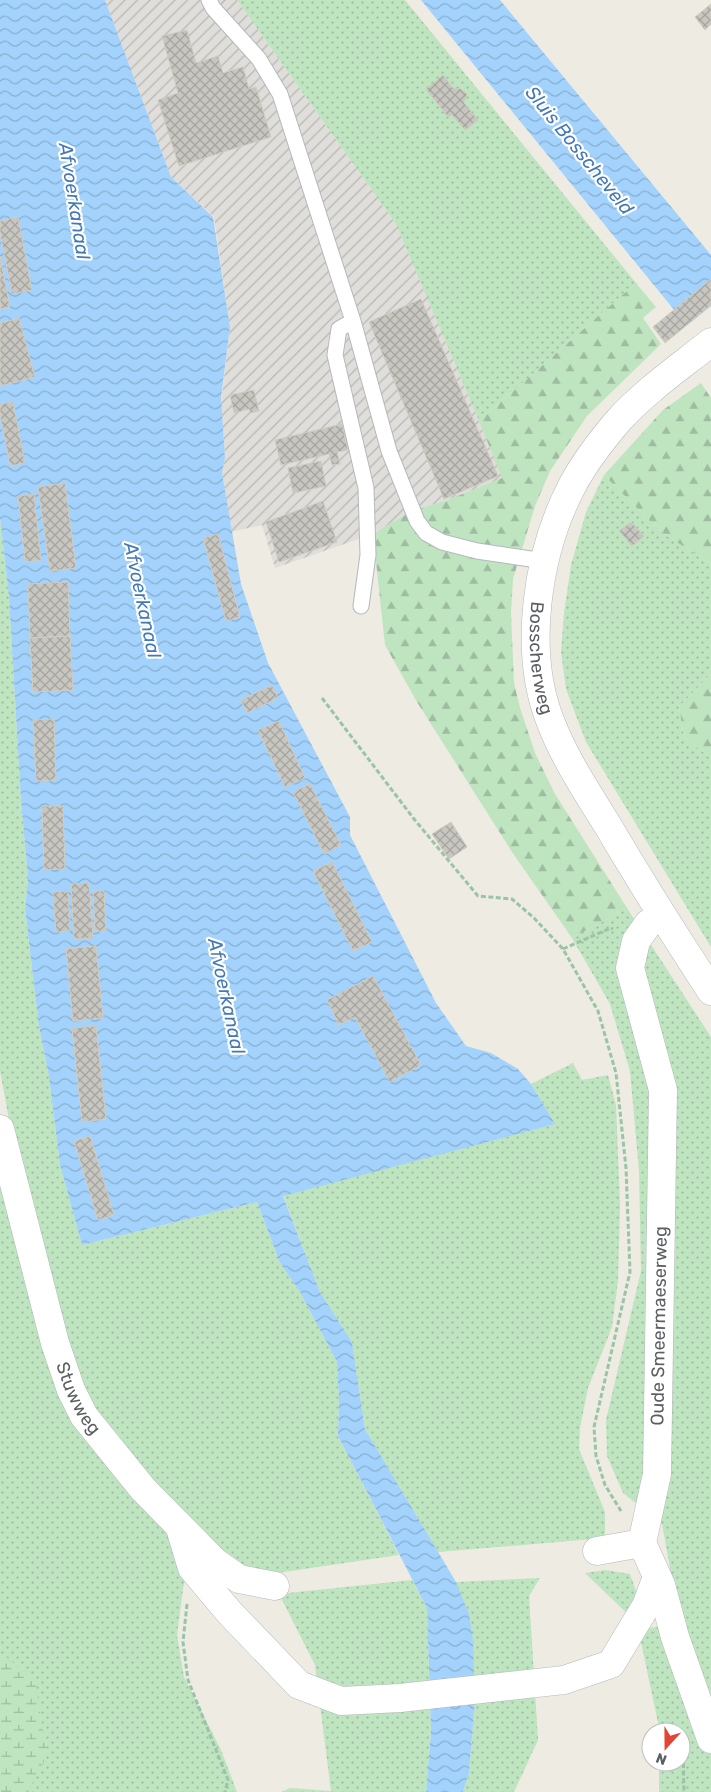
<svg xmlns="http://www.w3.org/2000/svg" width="711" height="1792" font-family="Rubik,sans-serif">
<defs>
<pattern id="industrial-furrows" width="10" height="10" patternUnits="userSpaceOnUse" patternTransform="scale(1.25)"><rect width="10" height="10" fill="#e0deda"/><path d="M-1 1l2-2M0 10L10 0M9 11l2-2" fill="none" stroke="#b9b7b4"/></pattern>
<pattern id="green-dots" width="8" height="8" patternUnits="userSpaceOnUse" patternTransform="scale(1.25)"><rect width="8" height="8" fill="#bfe4c0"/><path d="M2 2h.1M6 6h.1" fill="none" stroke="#9ebc9f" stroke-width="1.8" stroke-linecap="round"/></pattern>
<pattern id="forest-firs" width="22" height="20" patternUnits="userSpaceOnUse" patternTransform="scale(1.25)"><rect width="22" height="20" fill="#bfe4c0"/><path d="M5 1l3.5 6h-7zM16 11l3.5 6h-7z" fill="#9ebc9f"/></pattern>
<pattern id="wetland-marsh" width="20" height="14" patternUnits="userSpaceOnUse" patternTransform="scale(1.25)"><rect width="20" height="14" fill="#bfe4c0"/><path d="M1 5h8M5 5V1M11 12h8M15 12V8" fill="none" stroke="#9ebc9f"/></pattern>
<pattern id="water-waves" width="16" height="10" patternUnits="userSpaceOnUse" patternTransform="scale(1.25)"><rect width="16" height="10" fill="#a3d3fc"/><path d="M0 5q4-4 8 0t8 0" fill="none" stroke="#88aecf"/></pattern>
<pattern id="building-cross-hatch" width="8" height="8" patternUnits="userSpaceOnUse" patternTransform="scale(1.25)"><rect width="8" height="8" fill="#c8c6c0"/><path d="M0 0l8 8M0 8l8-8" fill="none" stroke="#a5a49f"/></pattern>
</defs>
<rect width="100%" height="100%" fill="#edebe2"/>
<!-- industrial -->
<path fill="url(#industrial-furrows)" d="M105,0H237L396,224L503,478L445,501L424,507L403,516L373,534L275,568L262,525L231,532L222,473L225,458L221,404L230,327L214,217L171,177Z"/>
<!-- green -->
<path fill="url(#green-dots)" d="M237,0H405L636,283L479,421L396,224Z
M604,475L661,532L711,564V674L679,707L684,737L711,758V947L586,742L566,689L561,652L564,613L571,565L586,512Z
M0,518L9,597L21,801L28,879L25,909L39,1027L49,1077L60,1165L82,1245L257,1202L280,1263L300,1292L337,1362L339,1400L338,1436L399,1555L277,1573L251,1572L178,1516L78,1387L11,1130L0,1071Z
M627,908L711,1037V1792H659V1762H681V1732H660L637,1623L585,1573L606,1570L630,1574L649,1628L680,1623L662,1524L623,1493L607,1456L606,1420L641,1271L639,1171L630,1071L610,1004L572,938Z
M573,1063L582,1080L608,1075L616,1105L620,1205L618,1281L612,1327L588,1388L580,1428L579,1449L605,1512V1538L438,1552L365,1429L352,1342L320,1292L283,1195L554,1124L531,1084Z
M0,1180L48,1344L169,1525L188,1564L183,1589L177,1635L184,1677L221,1750L237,1792H0Z
M540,1578L529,1596L538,1740L514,1792H463L469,1773L475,1702L456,1582Z
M412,1580L427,1608L431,1732L426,1792H281L290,1788L331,1791L315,1665L279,1594Z"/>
<!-- forest -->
<path fill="url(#forest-firs)" d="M636,283L656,307L643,318L661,344L587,416L550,471L535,506L513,579L511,613L514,683L520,708L535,753L555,794L627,908L572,938L512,852L417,702L385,645L373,534L403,516L424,507L445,501L502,478L479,421Z
M701,383L711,398V564L661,532L604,475L663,410Z
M711,674V758L684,737L679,707Z"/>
<!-- wetland -->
<path fill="url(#wetland-marsh)" d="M0,1652L35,1681L47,1755L28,1792H0Z"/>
<!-- water -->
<path fill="url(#water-waves)" d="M0,0H105L171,177L213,217L230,327L221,398L225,458L222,473L241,584L268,663L350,817V835L436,1003L466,1046L491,1053L518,1069L531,1084L555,1124L283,1196L320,1292L352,1342L365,1429L456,1582L469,1614L473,1641L475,1702L469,1773L463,1792H426L431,1732L427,1608L338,1436L339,1400L337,1362L300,1292L280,1263L257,1202L82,1245L60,1165L49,1077L39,1027L25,909L28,879L21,801L9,597L0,518Z
M421,0H500L711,255V355Z"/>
<!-- pier -->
<path fill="#edebe2" d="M711,306V357L685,327Z"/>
<!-- building -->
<path fill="url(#building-cross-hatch)" stroke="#d1cdc1" d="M711,4V24L705,30L695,17Z
M187,30L196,63L218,56L223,73L243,67L249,89L256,87L271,137L179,166L158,100L178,93L162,36Z
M443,75L453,88L461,89L467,94L464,103L478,120L465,130L452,115L448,117L426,89Z
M18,217L32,290L12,294L0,233V221Z
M0,256L10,307L0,309Z
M711,279V305L665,343L653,327Z
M421,299L498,476L444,499L369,322Z
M19,318L35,377L0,386V323Z
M254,390L259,411L251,413L249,409L234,413L230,395Z
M13,402L25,463L10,466L0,415V404Z
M342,424L348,450L337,452L340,464L332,465L329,454L281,465L275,440Z
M321,461L326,486L293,493L288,468Z
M65,483L76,568L50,571L38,487Z
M34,494L41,560L25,562L18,496Z
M323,501L337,542L279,562L266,522Z
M631,522L644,536L632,546L619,531Z
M218,534L240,617L226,621L203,538Z
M68,582L70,636L30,638L28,584Z
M70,636L73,690L33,692L30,638Z
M272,685L278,698L247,713L241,700Z
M54,719L56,780L36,781L33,720Z
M279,721L305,778L285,787L258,730Z
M310,784L341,845L324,854L293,792Z
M42,806H63L65,869L44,870Z
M451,822L467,847L449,859L432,834Z
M332,862L372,942L353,951L313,871Z
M89,883L93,938L74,939L71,884Z
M68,891L70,931L56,932L53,892Z
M93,891H104L106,931H95Z
M96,946L103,1018L73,1021L66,949Z
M373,976L421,1065L390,1082L355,1017L339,1025L327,1000Z
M96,1026L106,1119L82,1122L72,1028Z
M90,1136L114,1215L98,1220L74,1141Z"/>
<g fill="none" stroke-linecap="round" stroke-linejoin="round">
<!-- lane casing -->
<g stroke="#b5b8bc" stroke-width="17">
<path id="lane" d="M209,0L213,8L259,59L280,94L353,321L389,451L417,521L426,533L442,542L477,551L544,561
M353,321L339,329L335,355L366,488L368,555L361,606"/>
</g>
<!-- street casing -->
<g stroke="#b5b8bc" stroke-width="29">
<g id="street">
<path d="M661,915L648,924L636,941L630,968L663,1090L657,1474L642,1543L661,1585L675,1637L711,1739"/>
<path id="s1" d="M0,1129L55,1343L71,1390L84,1416L143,1489L215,1562L239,1579L275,1586"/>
<path d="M180,1528L192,1568L229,1612L299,1685L341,1701L400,1698L564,1680L611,1664L646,1606L657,1577"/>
<path d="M597,1551L642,1543"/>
</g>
</g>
<!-- secondary casing -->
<g stroke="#b6b9be" stroke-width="29">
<g id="secondary">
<path id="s2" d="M711,342C680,367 645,391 618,421C601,441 584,463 572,486C537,553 522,651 551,723C565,759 587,792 608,826C641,882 675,936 711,991"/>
</g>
</g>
<!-- path -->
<path stroke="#99c4a6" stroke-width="3" stroke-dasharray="5 2.5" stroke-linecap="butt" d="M322,698L414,819L478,896L512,899L534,918L563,949L598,1011L616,1073L626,1168L630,1272L594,1427L596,1456L605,1485L621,1511
M563,949L611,928L613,929
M187,1604L183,1642L188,1680L228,1780L225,1792
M683,1748L684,1792"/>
<!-- lane -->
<use href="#lane" stroke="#fff" stroke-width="15"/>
<!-- street -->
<use href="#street" stroke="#fff" stroke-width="28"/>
<!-- secondary -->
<use href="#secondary" stroke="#fff" stroke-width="28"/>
</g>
<g text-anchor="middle" stroke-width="4.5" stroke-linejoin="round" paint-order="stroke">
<!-- street labels -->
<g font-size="18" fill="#5b5e62" stroke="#fff">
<text dy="6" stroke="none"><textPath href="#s2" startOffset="380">Bosscherweg</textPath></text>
<text transform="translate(659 1326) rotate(-89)" y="6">Oude Smeermaeserweg</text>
<text dy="6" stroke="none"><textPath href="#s1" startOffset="281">Stuwweg</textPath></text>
</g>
<!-- water labels -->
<g font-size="19" font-style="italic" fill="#4479b5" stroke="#fff">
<text transform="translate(580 150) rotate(51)" y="7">Sluis Bosscheveld</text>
<text transform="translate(75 201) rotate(81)" y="7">Afvoerkanaal</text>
<text transform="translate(143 600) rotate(78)" y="7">Afvoerkanaal</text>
<text transform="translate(227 996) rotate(78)" y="7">Afvoerkanaal</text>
</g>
</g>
<!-- north arrow -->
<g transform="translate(666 1747) rotate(201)"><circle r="24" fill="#ffffff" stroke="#bdbfc0"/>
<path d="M0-4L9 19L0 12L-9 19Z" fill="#e24533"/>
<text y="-8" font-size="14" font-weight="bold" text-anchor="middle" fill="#5b5e62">N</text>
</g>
</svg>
